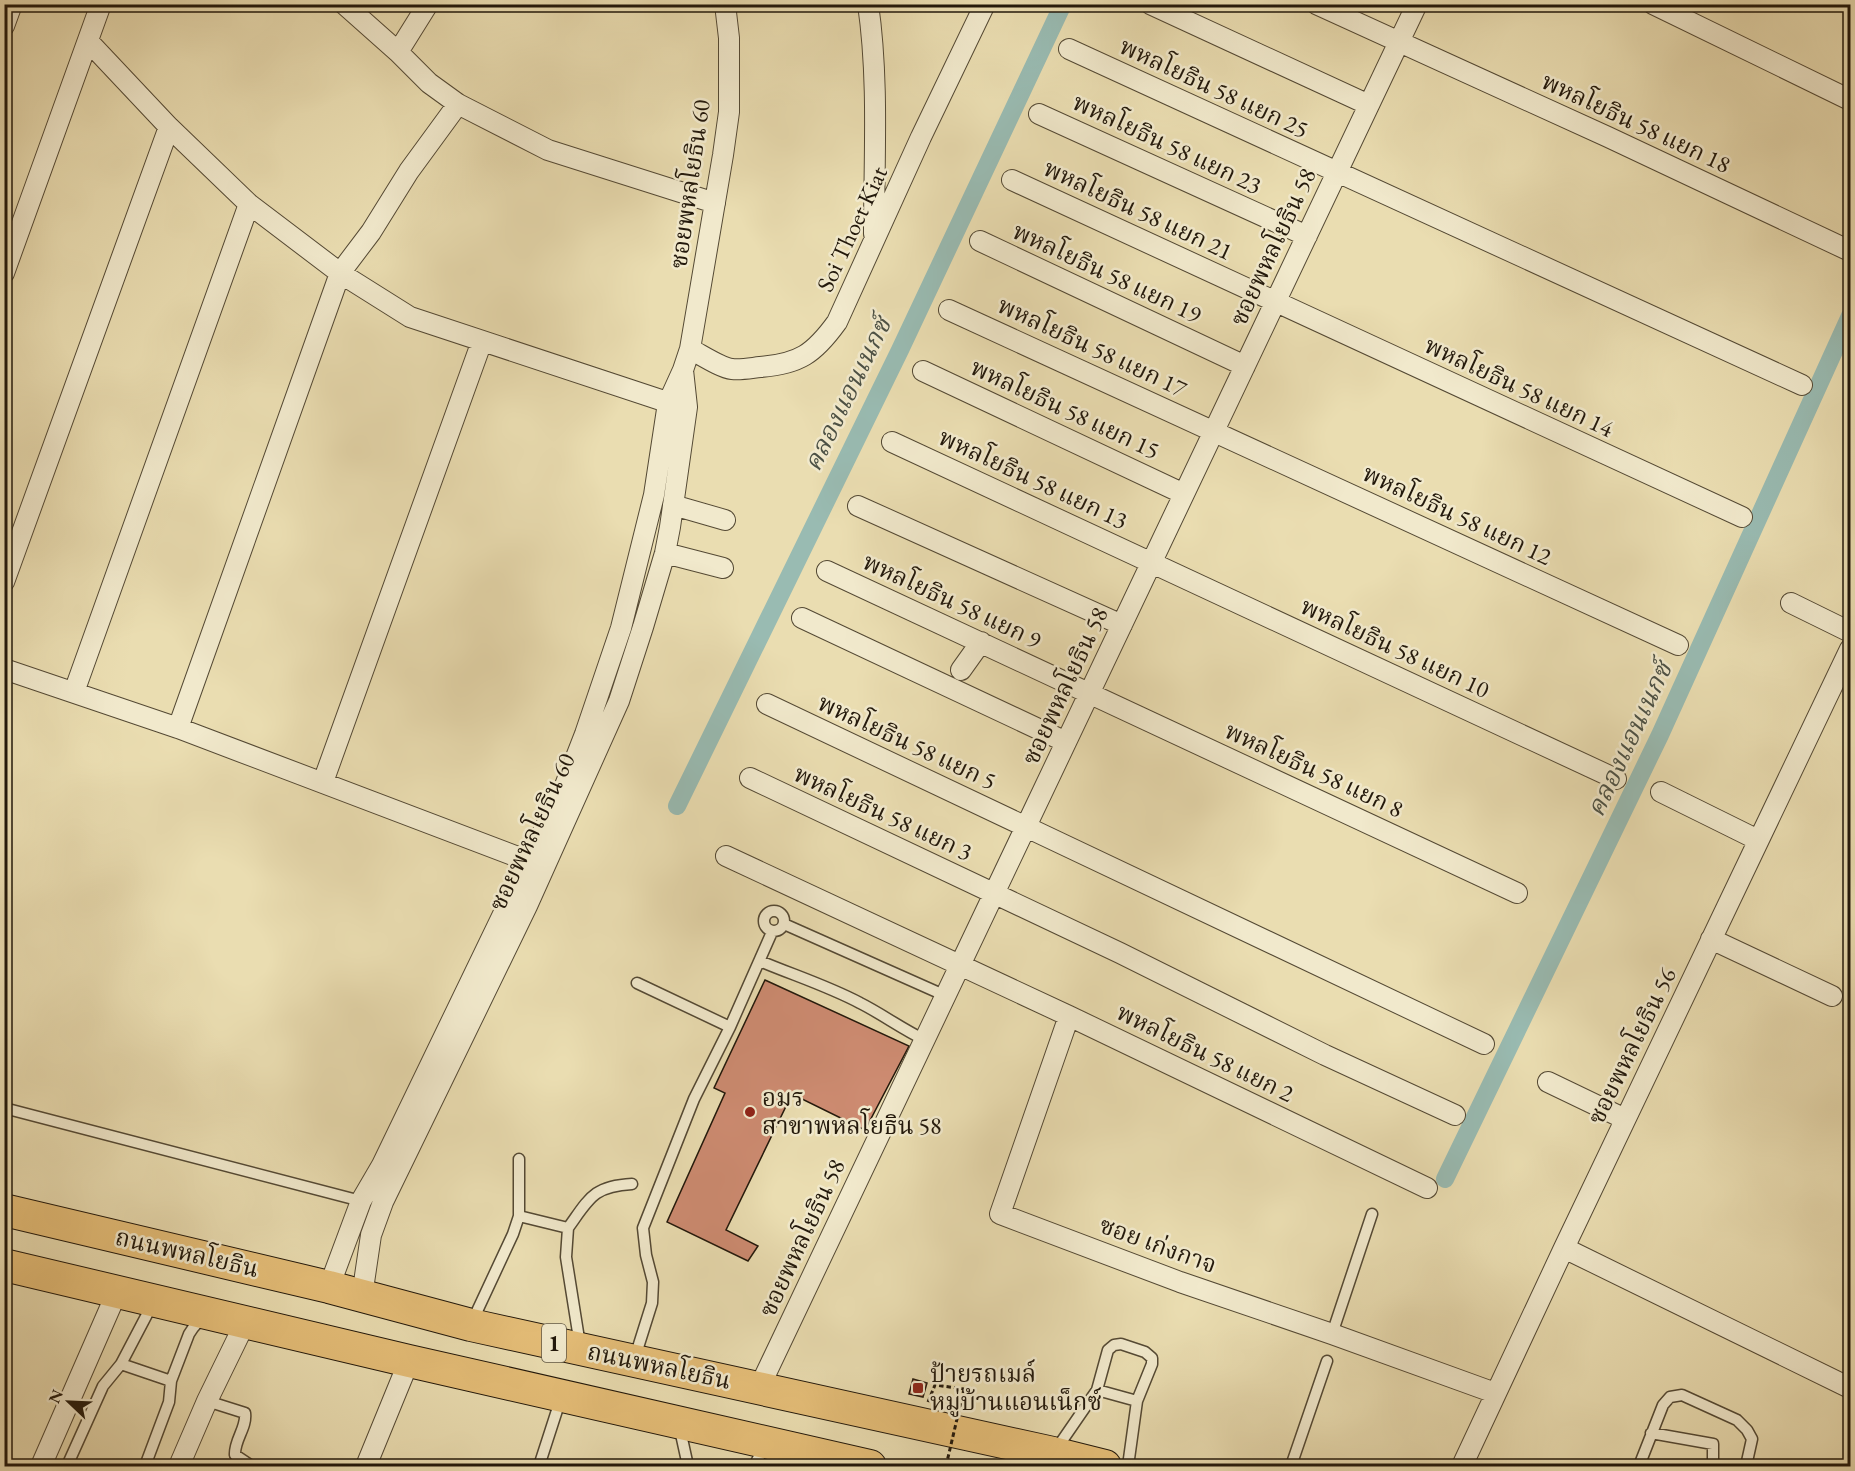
<svg xmlns="http://www.w3.org/2000/svg" width="1855" height="1471" font-family="'EB Garamond','Noto Serif Thai',serif">
<rect width="100%" height="100%" fill="#eaddb1"/>
<filter id="stains"><feTurbulence type="fractalNoise" baseFrequency=".00333" numOctaves="4"/><feColorMatrix values="0 0 0 0 .2 0 0 0 0 .09 0 0 0 0 .02 0 0 0 .5 -.17"/></filter>
<radialGradient id="worn" r=".72"><stop offset=".6" stop-color="#630" stop-opacity="0"/><stop offset="1" stop-color="#630" stop-opacity=".3"/></radialGradient>
<g fill="none" stroke-linecap="round" stroke-linejoin="round">
<!-- canal -->
<path stroke="#99bbb2" stroke-width="18" d="M677,806L900,350L1063,4
M1445,1179L1660,735L1850,316"/>
</g>
<!-- building -->
<path fill="#cd8b71" stroke="#22180b" stroke-width="1.5" d="M765,980L909,1046L865,1130L792,1094L726,1230L758,1246L748,1261L667,1222L725,1093L714,1088Z
M913,1379L927,1383L923,1397L909,1394Z"/>
<g fill="none" stroke-linecap="round" stroke-linejoin="round">
<!-- lane casing -->
<g stroke="#544934" stroke-width="13">
<path id="lane" d="M764 921a10 10 0 1 1 20 0a10 10 0 1 1-20 0Z
M784,924L946,996
M760,961C793,975 828,986 860,1003C882,1014 902,1029 925,1040
M637,983L730,1027
M4,1108L361,1201
M519,1216V1159
M568,1228C589,1199 593,1186 632,1184
M153,1303L121,1364L171,1381L189,1334L193,1328L203,1317
M472,1322L513,1234L519,1216L568,1228L566,1257L580,1345
M1332,1334L1372,1214
M635,1357L652,1303L653,1282L646,1255L643,1228L694,1099L730,1027L772,932
M1097,1390L1108,1350L1114,1345L1121,1344L1145,1352L1152,1358V1364L1137,1401
M207,1401L245,1413C247,1428 234,1440 235,1455L250,1465
M679,1425L688,1466
M1651,1433L1713,1444V1466
M1055,1451L1097,1390L1137,1401L1128,1466
M67,1466L103,1386L121,1364
M145,1466L169,1402L171,1381
M539,1466L561,1398
M754,1466L766,1444
M1291,1466L1327,1361
M1639,1466L1663,1405L1670,1397L1682,1395L1737,1420L1747,1430L1752,1439L1746,1466"/>
</g>
<!-- street casing -->
<g stroke="#544934" stroke-width="22">
<path id="street" d="M344,4L398,52L429,83L458,104L548,150L715,203
M868,4C879,80 874,158 874,234
M1150,4L1369,105
M1316,4L1608,137L1850,251
M1653,4L1850,100
M4,26L12,4
M88,41L169,127L249,204L340,273L410,317L679,406
M1069,49L1802,385
M398,52L428,4
M1039,114L1307,236
M1012,180L1742,517
M980,241L1245,366
M4,273L101,4
M949,310L1678,645
M690,349C700,354 721,368 732,369C741,370 751,368 760,367C799,364 814,354 837,322L921,137L985,4
M923,371L1184,494
M892,442L1616,779
M673,505L725,520
M858,506L1122,625
M665,553L723,568
M827,571L1517,893
M4,582L169,127
M1791,603L1850,632
M802,618L1066,742
M4,669L178,728L539,865
M961,670L981,642
M74,692L249,204
M767,704L1484,1044
M178,728L340,273L371,232L409,171L458,104
M750,778L1120,953L1325,1055L1455,1115
M323,782L482,341
M1661,792L1758,840
M726,856L1069,1016L1427,1188
M1711,939L1832,996
M1069,1016L1000,1214L1180,1282L1332,1334L1495,1393
M1548,1082L1625,1119
M1564,1248L1850,1388
M329,1287L361,1201L382,1165L564,788L585,734L621,628L654,495L668,403L683,370L690,349L723,155L729,112V38L725,4
M362,1296L371,1235L383,1202L527,906L619,701L643,627L665,553L670,527L687,407L683,370
M759,1388L1417,4
M41,1466L117,1292
M179,1466L207,1401L246,1321
M366,1466L409,1361
M1462,1466L1564,1248L1850,649"/>
</g>
<!-- primary casing -->
<g stroke="#22180b" stroke-width="34">
<path id="primary" d="M4,1210L329,1287L471,1325L1053,1453L1105,1466
M4,1265L409,1361L870,1466"/>
</g>
<!-- path -->
<path stroke="#22180b" stroke-width="3" stroke-dasharray="4.5 3" stroke-linecap="butt" d="M928,1402L935,1385L964,1389"/>
<!-- lane -->
<use href="#lane" stroke="#f1e9cc" stroke-width="10"/>
<!-- street -->
<use href="#street" stroke="#f1e9cc" stroke-width="20"/>
<!-- primary -->
<use href="#primary" stroke="#e5be78" stroke-width="32"/>
<!-- path-bridge -->
<path stroke="#22180b" stroke-width="3" stroke-dasharray="4.5 3" stroke-linecap="butt" d="M946,1466L964,1389"/>
</g>
<!-- markers -->
<g fill="#8f2418" stroke="#f1e9cc" stroke-width="2">
<circle cx="750" cy="1112" r="6"/>
<rect x="912" y="1382" width="12" height="12" rx="3"/>
</g>
<g text-anchor="middle" stroke-width="5" stroke-linejoin="round" paint-order="stroke">
<!-- shield labels -->
<rect fill="#f1e9cc" stroke="#605745" stroke-width="1.5" x="542" y="1324" width="24" height="38" rx="4.5"/>
<g font-size="22" font-weight="bold" fill="#22180b">
<text x="554" y="1351">1</text>
</g>
<!-- street labels -->
<g font-size="24" fill="#22180b" stroke="#f1e9cc">
<text transform="translate(1214 88) rotate(25)" y="8">พหลโยธิน 58 แยก 25</text>
<text transform="translate(1636 123) rotate(25)" y="8">พหลโยธิน 58 แยก 18</text>
<text transform="translate(1167 144) rotate(25)" y="8">พหลโยธิน 58 แยก 23</text>
<text transform="translate(690 184) rotate(-82)" y="8">ซอยพหลโยธิน 60</text>
<text transform="translate(1138 210) rotate(25)" y="8">พหลโยธิน 58 แยก 21</text>
<text transform="translate(852 229) rotate(-65)" y="8">Soi Thoet Kiat</text>
<text transform="translate(1273 247) rotate(-65)" y="8">ซอยพหลโยธิน 58</text>
<text transform="translate(1107 273) rotate(25)" y="8">พหลโยธิน 58 แยก 19</text>
<text transform="translate(1092 347) rotate(25)" y="8">พหลโยธิน 58 แยก 17</text>
<text transform="translate(1519 387) rotate(25)" y="8">พหลโยธิน 58 แยก 14</text>
<text transform="translate(1065 409) rotate(25)" y="8">พหลโยธิน 58 แยก 15</text>
<text transform="translate(1033 479) rotate(25)" y="8">พหลโยธิน 58 แยก 13</text>
<text transform="translate(1457 515) rotate(25)" y="8">พหลโยธิน 58 แยก 12</text>
<text transform="translate(952 601) rotate(25)" y="8">พหลโยธิน 58 แยก 9</text>
<text transform="translate(1395 648) rotate(25)" y="8">พหลโยธิน 58 แยก 10</text>
<text transform="translate(1065 686) rotate(-65)" y="8">ซอยพหลโยธิน 58</text>
<text transform="translate(907 742) rotate(25)" y="8">พหลโยธิน 58 แยก 5</text>
<text transform="translate(1314 770) rotate(25)" y="8">พหลโยธิน 58 แยก 8</text>
<text transform="translate(883 813) rotate(25)" y="8">พหลโยธิน 58 แยก 3</text>
<text transform="translate(532 832) rotate(-65)" y="8">ซอยพหลโยธิน 60</text>
<text transform="translate(1632 1046) rotate(-64)" y="8">ซอยพหลโยธิน 56</text>
<text transform="translate(1205 1053) rotate(26)" y="8">พหลโยธิน 58 แยก 2</text>
<text transform="translate(802 1238) rotate(-65)" y="8">ซอยพหลโยธิน 58</text>
<text transform="translate(1158 1245) rotate(20)" y="8">ซอย เก่งกาจ</text>
<text transform="translate(187 1253) rotate(13)" y="8">ถนนพหลโยธิน</text>
<text transform="translate(659 1366) rotate(12)" y="8">ถนนพหลโยธิน</text>
</g>
<!-- poi labels -->
<g font-size="24" fill="#22180b" stroke="#f1e9cc" text-anchor="start">
<text x="762" y="1106">อมร<tspan x="762" dy="28">สาขาพหลโยธิน 58</tspan></text>
<text x="930" y="1382">ป้ายรถเมล์<tspan x="930" dy="28">หมู่บ้านแอนเน็กซ์</tspan></text>
</g>
<!-- water labels -->
<g font-size="26" font-style="italic" fill="#4c5145" stroke="#f1e9cc">
<text transform="translate(847 394) rotate(-64)" y="9">คลองแอนเนกซ์</text>
<text transform="translate(1629 739) rotate(-65)" y="9">คลองแอนเนกซ์</text>
</g>
</g>
<!-- margin -->
<rect width="1855" height="1471" fill="none" stroke="#eaddb1" stroke-width="24"/>
<rect x="6" y="6" width="1843" height="1459" fill="none" stroke="#22180b" stroke-width="3"/>
<rect x="12" y="12" width="1831" height="1447" fill="none" stroke="#22180b" stroke-width="1.5"/>
<!-- north arrow -->
<g transform="translate(69 1402) rotate(293)" stroke="#f1e9cc" stroke-width="4.5" paint-order="stroke">
<path d="M0-4.5L10 22L0 15L-10 22Z" fill="#22180b"/>
<text y="-9" font-size="16" font-weight="bold" text-anchor="middle" fill="#22180b">N</text>
</g>
<rect width="100%" height="100%" filter="url(#stains)"/>
<rect width="100%" height="100%" fill="url(#worn)"/>
</svg>
